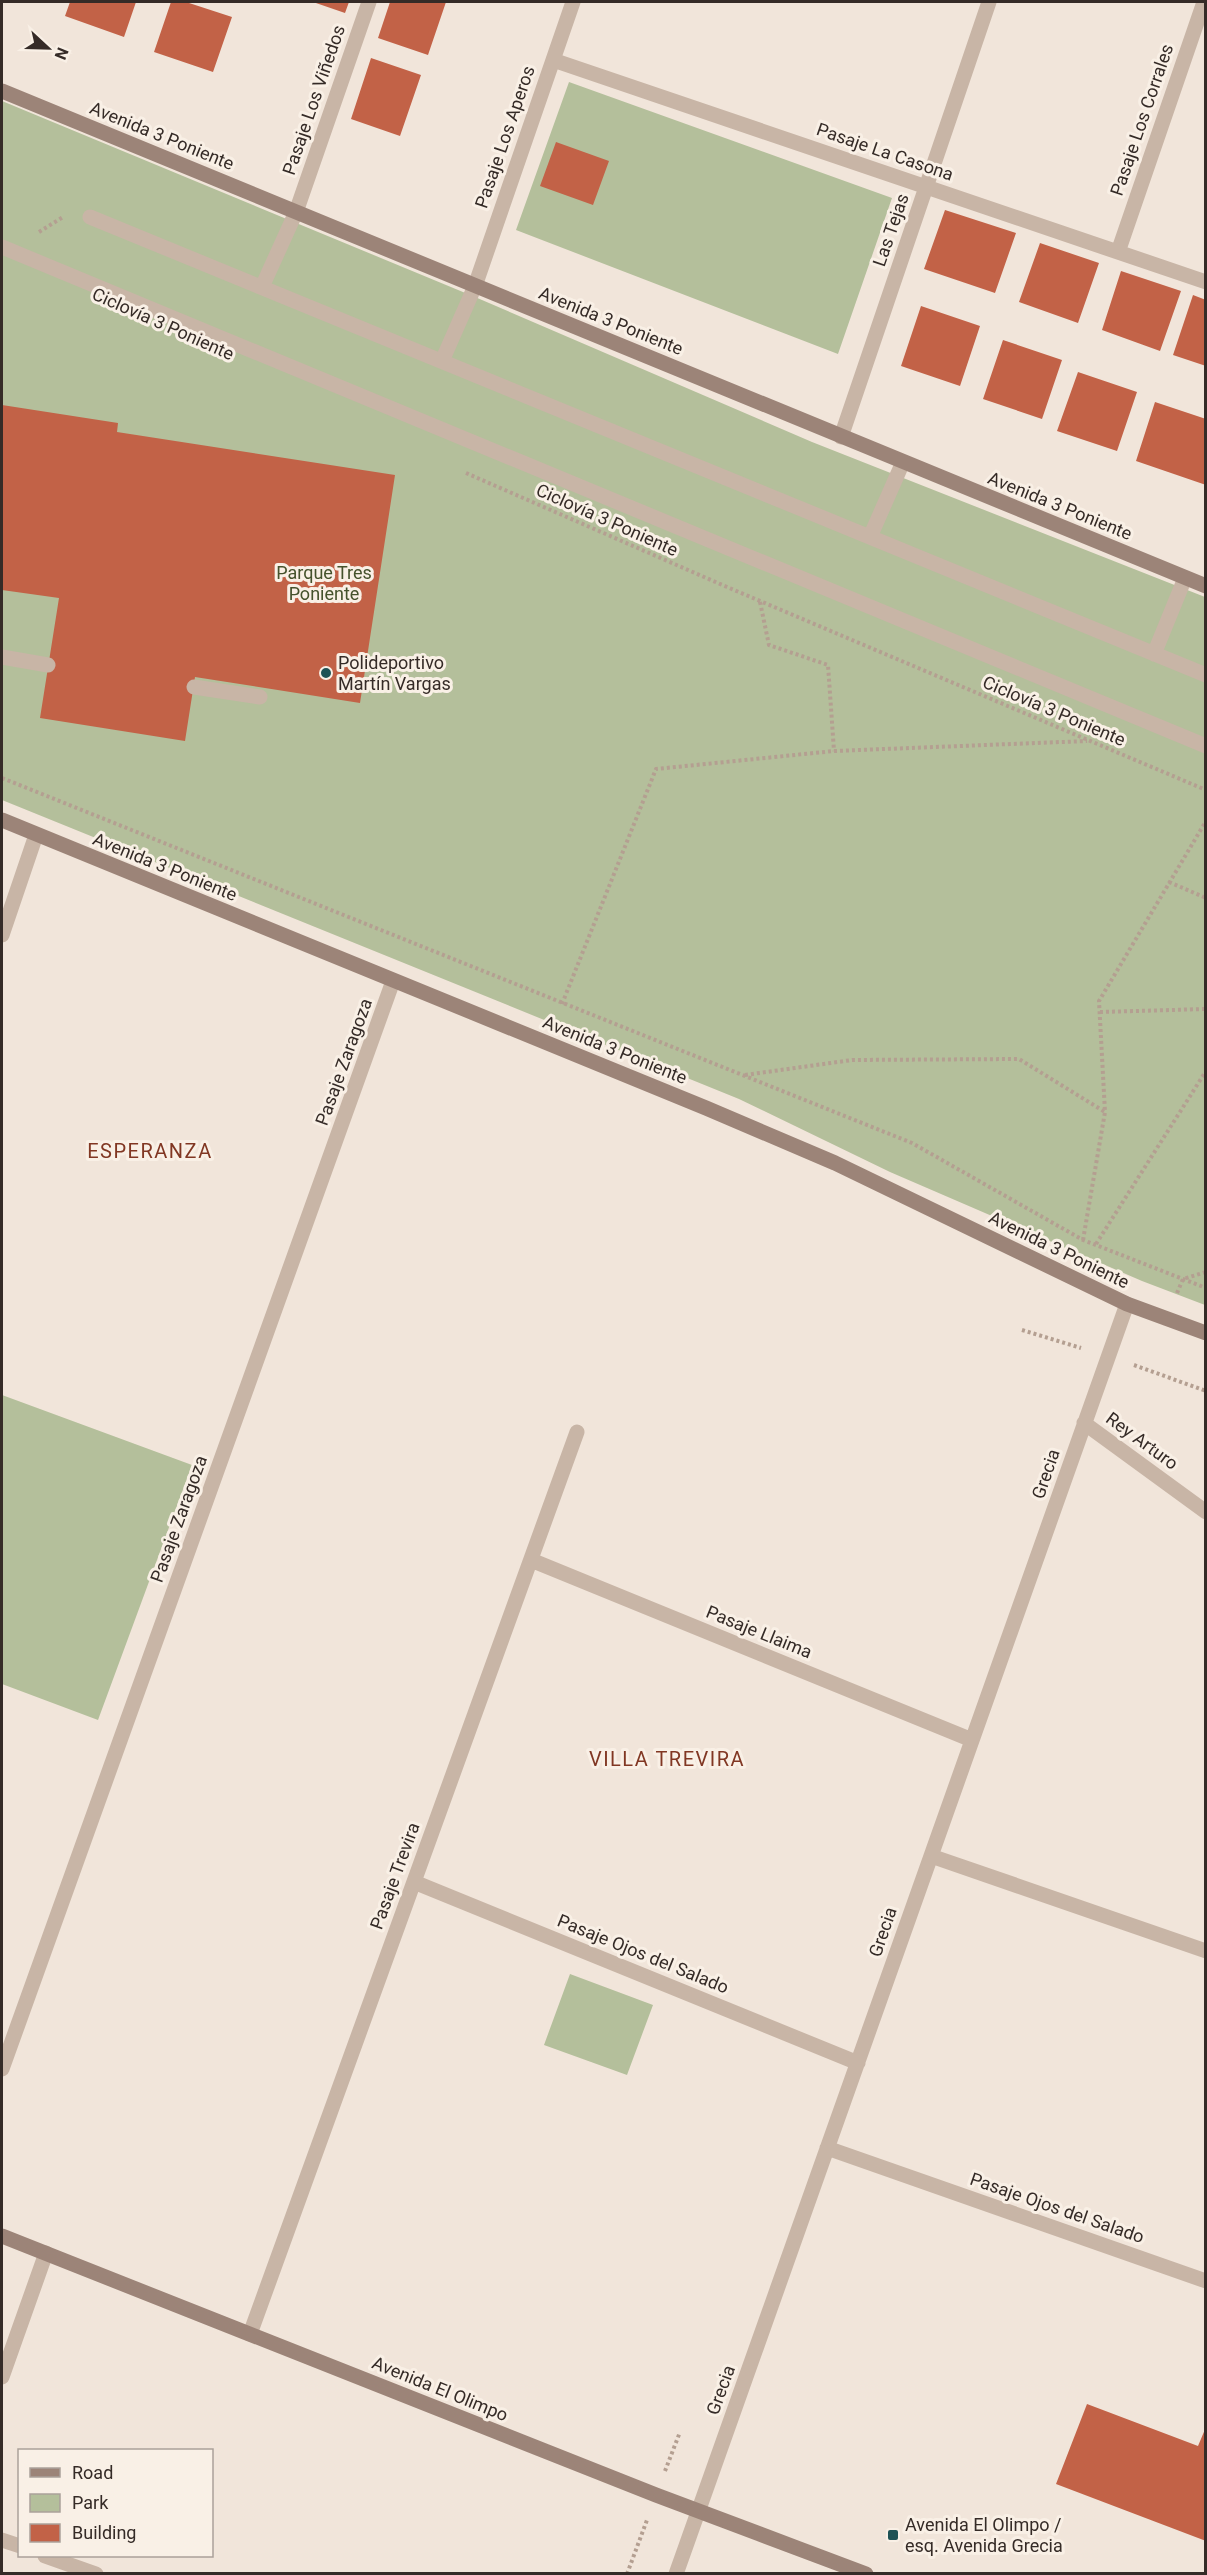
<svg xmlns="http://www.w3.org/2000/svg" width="1207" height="2575" font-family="Roboto,sans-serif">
<rect width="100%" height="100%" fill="#f1e5da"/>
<!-- green -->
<path fill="#b4bf9b" d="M569,82L892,198L838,354L516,230Z
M2,101L475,297L812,442L1205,597V1305L1142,1281L890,1172L739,1099L2,800Z
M2,1395L192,1465L98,1720L2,1684Z
M570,1974L653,2005L627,2075L544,2045Z"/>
<!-- building -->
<path fill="#c26247" d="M70,2H136L124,37L65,16Z
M171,2H186L232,17L213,72L154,52Z
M313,2H349L345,13Z
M390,2H446L428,55L378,38Z
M371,58L421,75L400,136L351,119Z
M556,142L609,161L593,205L540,186Z
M945,210L1016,233L995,293L924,269Z
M1040,243L1099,263L1078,323L1019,302Z
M1121,271L1181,291L1160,351L1102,330Z
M1193,295L1206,300V366L1173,355Z
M921,306L980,326L960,386L901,366Z
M1003,340L1062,360L1042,419L983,399Z
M1078,372L1137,392L1117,451L1057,431Z
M1155,402L1206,419V485L1136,461Z
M2,405L118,423L117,432L395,475L360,703L195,677L185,741L40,718L59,598L2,590Z
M1087,2404L1198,2446L1206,2427V2541L1056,2484Z"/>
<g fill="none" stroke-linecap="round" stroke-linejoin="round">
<!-- path -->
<path stroke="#b49f91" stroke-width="4" stroke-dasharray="3 3" stroke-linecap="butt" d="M39,232L63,217
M466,473L727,587L1206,790
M760,602L769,645L828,665L834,751
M2,778L912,1143L1083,1240L1206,1288
M1169,882L1206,898
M562,1004L656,769L834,751L1087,741
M1100,1012L1206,1009
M745,1075L852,1060L1019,1059L1105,1112
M1083,1240L1105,1112L1099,1001L1206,821
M1096,1244L1206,1071
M1177,1293L1183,1279L1206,1272
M1022,1330L1081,1348
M1134,1365L1206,1391
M665,2471L680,2432
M627,2574L647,2520"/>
<!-- lane -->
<path stroke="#c8b5a6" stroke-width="15" d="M90,217L1206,675
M262,287L296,212
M442,361L475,286
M870,537L903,462
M1154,654L1185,578
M2,657L48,665
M194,687L260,697"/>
<!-- street -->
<path stroke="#c8b5a6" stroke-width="15" d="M553,60L1206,282
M296,212L369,2
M2,247L1206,746
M1118,252L1204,2
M475,286L573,2
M841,437L989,2
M2,935L36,835
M1084,1423L1206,1512
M531,1560L972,1740
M931,1856L1206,1951
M414,1882L858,2063
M2,2069L393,981
M827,2148L1206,2281
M250,2334L577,1432
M2,2377L46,2253
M2,2540L20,2546
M45,2556L96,2574
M676,2574L1127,1304"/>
<!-- secondary -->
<path stroke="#9c8478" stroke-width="15" d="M2,91L1206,586
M2,820L706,1108L835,1163L1127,1304L1206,1333
M2,2236L656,2495L866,2574"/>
</g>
<!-- markers -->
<g fill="#1e5255" stroke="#f9f0e6" stroke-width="2">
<circle cx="326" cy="673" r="6"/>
<rect x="887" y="2529" width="12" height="12" rx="3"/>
</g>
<g text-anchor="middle" stroke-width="6" stroke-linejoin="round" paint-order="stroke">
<!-- street labels -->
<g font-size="18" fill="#352b27" stroke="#f9f0e6">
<text transform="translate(314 100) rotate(-71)" y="6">Pasaje Los Viñedos</text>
<text transform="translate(1142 120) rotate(-71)" y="6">Pasaje Los Corrales</text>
<text transform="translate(162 136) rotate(22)" y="6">Avenida 3 Poniente</text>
<text transform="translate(505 137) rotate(-71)" y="6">Pasaje Los Aperos</text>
<text transform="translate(885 152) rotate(19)" y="6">Pasaje La Casona</text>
<text transform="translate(891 230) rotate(-71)" y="6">Las Tejas</text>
<text transform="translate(611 321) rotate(22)" y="6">Avenida 3 Poniente</text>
<text transform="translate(163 324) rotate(24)" y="6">Ciclovía 3 Poniente</text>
<text transform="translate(1060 506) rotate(22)" y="6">Avenida 3 Poniente</text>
<text transform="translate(607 520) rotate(24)" y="6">Ciclovía 3 Poniente</text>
<text transform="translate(1054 711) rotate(23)" y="6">Ciclovía 3 Poniente</text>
<text transform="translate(165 867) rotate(22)" y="6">Avenida 3 Poniente</text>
<text transform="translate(615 1050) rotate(22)" y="6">Avenida 3 Poniente</text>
<text transform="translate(344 1062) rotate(-70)" y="6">Pasaje Zaragoza</text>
<text transform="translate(1059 1250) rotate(26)" y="6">Avenida 3 Poniente</text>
<text transform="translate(1142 1441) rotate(36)" y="6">Rey Arturo</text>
<text transform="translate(1046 1474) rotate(-71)" y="6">Grecia</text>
<text transform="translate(179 1519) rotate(-70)" y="6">Pasaje Zaragoza</text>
<text transform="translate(759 1632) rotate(22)" y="6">Pasaje Llaima</text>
<text transform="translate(395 1876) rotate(-70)" y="6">Pasaje Trevira</text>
<text transform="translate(883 1932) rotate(-71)" y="6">Grecia</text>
<text transform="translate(643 1954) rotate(22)" y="6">Pasaje Ojos del Salado</text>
<text transform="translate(1057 2208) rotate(19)" y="6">Pasaje Ojos del Salado</text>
<text transform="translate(440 2389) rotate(22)" y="6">Avenida El Olimpo</text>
<text transform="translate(721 2390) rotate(-70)" y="6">Grecia</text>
</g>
<!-- park labels -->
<g font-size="18" fill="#45522c" stroke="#f9f0e6">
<text x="324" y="579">Parque Tres<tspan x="324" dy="21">Poniente</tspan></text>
</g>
<!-- poi labels -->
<g font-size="18" fill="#352b27" stroke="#f9f0e6" text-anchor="start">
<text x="338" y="669">Polideportivo<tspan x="338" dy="21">Martín Vargas</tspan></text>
<text x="905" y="2531">Avenida El Olimpo /<tspan x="905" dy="21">esq. Avenida Grecia</tspan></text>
</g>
<!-- neighbourhood labels -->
<g font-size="20" letter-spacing="1.5" fill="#813723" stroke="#f9f0e6">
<text x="150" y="1158">ESPERANZA</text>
<text x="667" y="1766">VILLA TREVIRA</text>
</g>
</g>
<!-- border -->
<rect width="1207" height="2575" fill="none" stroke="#352b27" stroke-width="6"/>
<!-- legend -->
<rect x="18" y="2449" width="195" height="108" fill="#f9f0e6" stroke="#aba19a" stroke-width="1.5"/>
<rect x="30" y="2468" width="30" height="9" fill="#9c8478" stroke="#aba19a" stroke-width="1.5"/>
<text x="72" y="2479" font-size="18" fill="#352b27">Road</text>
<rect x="30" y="2494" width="30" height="18" fill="#b4bf9b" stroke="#aba19a" stroke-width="1.5"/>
<text x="72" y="2509" font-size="18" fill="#352b27">Park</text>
<rect x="30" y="2524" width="30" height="18" fill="#c26247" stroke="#aba19a" stroke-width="1.5"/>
<text x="72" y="2539" font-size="18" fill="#352b27">Building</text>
<!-- north arrow -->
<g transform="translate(48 48) rotate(112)" stroke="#f9f0e6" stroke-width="4.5" paint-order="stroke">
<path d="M0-4.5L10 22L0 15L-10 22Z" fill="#352b27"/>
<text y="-9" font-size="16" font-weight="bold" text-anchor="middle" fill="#352b27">N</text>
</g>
</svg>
